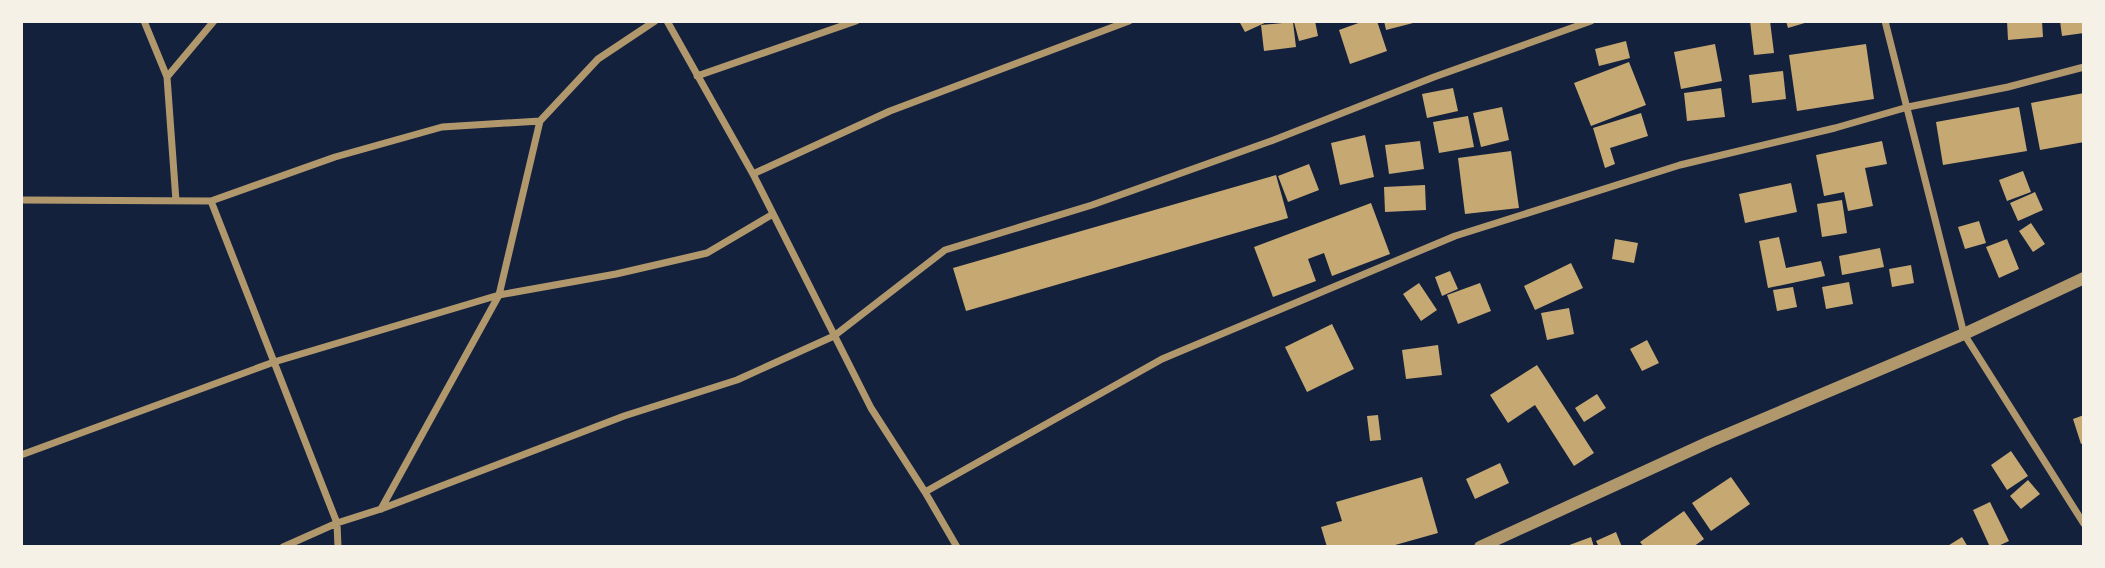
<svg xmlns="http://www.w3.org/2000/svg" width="2105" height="568" font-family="Inter,sans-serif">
<rect width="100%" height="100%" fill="#14213d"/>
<!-- building -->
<path fill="#c6a872" d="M1239,21H1269L1245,32Z
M1315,21L1318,36L1299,41L1294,22Z
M1364,21H1377L1387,51L1350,64L1339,30Z
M1384,21H1416L1417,22L1386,30Z
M1750,21H1770L1774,53L1754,55Z
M1786,21H1808V22L1788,28Z
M2007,21H2042L2043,37L2008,40Z
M2060,21H2084V33L2062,36Z
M1293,22L1296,47L1264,51L1261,25Z
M1626,41L1630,58L1599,66L1595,49Z
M1715,44L1722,81L1681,89L1674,52Z
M1866,44L1874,99L1797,111L1789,55Z
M1629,62L1646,105L1591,126L1574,83Z
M1783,71L1786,99L1752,103L1749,75Z
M1453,88L1458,111L1427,118L1422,94Z
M1721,88L1725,117L1687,121L1684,93Z
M2084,93V142L2040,150L2031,103Z
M1502,107L1509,140L1481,147L1473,113Z
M2019,107L2027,151L1943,165L1936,122Z
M1641,113L1648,136L1610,148L1615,164L1605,168L1593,128Z
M1468,116L1474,147L1439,153L1433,122Z
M1365,135L1374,177L1340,185L1331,143Z
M1420,141L1424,169L1389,174L1385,145Z
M1882,141L1887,164L1865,168L1873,206L1848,211L1844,192L1824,196L1816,155Z
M1511,151L1519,208L1465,214L1458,158Z
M1309,164L1319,190L1288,202L1278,176Z
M2023,171L2031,192L2007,201L1999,180Z
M1276,175L1288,218L966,311L953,268Z
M1791,183L1797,212L1745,223L1739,194Z
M1425,185L1426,210L1385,212L1384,187Z
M2035,192L2043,210L2018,221L2010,203Z
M1842,200L1847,233L1822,237L1817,204Z
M1371,203L1390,254L1332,276L1324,253L1308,259L1316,281L1273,297L1254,247Z
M1979,221L1986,243L1965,249L1958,227Z
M2031,223L2045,244L2033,252L2019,231Z
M1779,237L1786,268L1821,261L1825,276L1768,288L1759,241Z
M1615,239L1638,243L1634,263L1612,259Z
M2007,239L2019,269L1999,278L1986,247Z
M1880,248L1884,267L1842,275L1839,256Z
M1571,263L1583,288L1535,310L1524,286Z
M1911,265L1914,283L1892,287L1889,269Z
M1450,271L1458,289L1442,296L1435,277Z
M1849,282L1853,304L1826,309L1822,287Z
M1419,283L1437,310L1421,321L1403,294Z
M1480,283L1491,311L1458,324L1447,295Z
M1793,287L1797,307L1777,311L1773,290Z
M1569,308L1574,334L1547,340L1541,313Z
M1332,324L1354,369L1307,392L1285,347Z
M1647,340L1659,363L1642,371L1630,349Z
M1438,345L1442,375L1406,379L1402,350Z
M1537,365L1594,453L1574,466L1535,405L1508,423L1490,395Z
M1597,394L1606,408L1584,422L1575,408Z
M1378,415L1381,440L1370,441L1367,416Z
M2084,415V443L2081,444L2073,419Z
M2011,451L2028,476L2007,490L1991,465Z
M1500,463L1509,483L1475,499L1466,479Z
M1422,477L1438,533L1388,547H1327L1321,527L1342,521L1336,502Z
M1731,477L1750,504L1711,531L1692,503Z
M2028,480L2040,494L2021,509L2010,496Z
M1990,502L2009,541L1996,547H1990L1973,510Z
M1684,511L1704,539L1693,547H1644L1640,542Z
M1616,532L1622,547H1599L1596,541Z
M1591,537L1594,547H1564Z
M1962,537L1968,547H1946Z"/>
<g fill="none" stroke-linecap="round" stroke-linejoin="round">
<!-- minor -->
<path stroke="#b1986c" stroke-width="7" d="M144,21L167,77
M667,21L753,174L871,408L925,492L957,547
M1885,21L1964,334L2084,524
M697,76L856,21
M753,174L890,111L1129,21
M21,200L211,201L335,157L442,127L540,121
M176,201L167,77L214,21
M211,201L337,523L338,547
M21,455L274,362L499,295L616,274L707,253L773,214
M925,492L1162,359L1455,236L1680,165L1835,128L1908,107L2008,87L2084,67
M381,509L499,295L540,121L598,59L655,21
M283,547L337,523L381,509L624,416L737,380L834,336L945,250L1092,205L1271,141L1434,77L1591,21"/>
<!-- tertiary -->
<path stroke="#b1986c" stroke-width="12" d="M1480,547L1709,442L1964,334L2084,278"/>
</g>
<!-- border -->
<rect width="2105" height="568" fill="none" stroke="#f6f1e7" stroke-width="46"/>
</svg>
